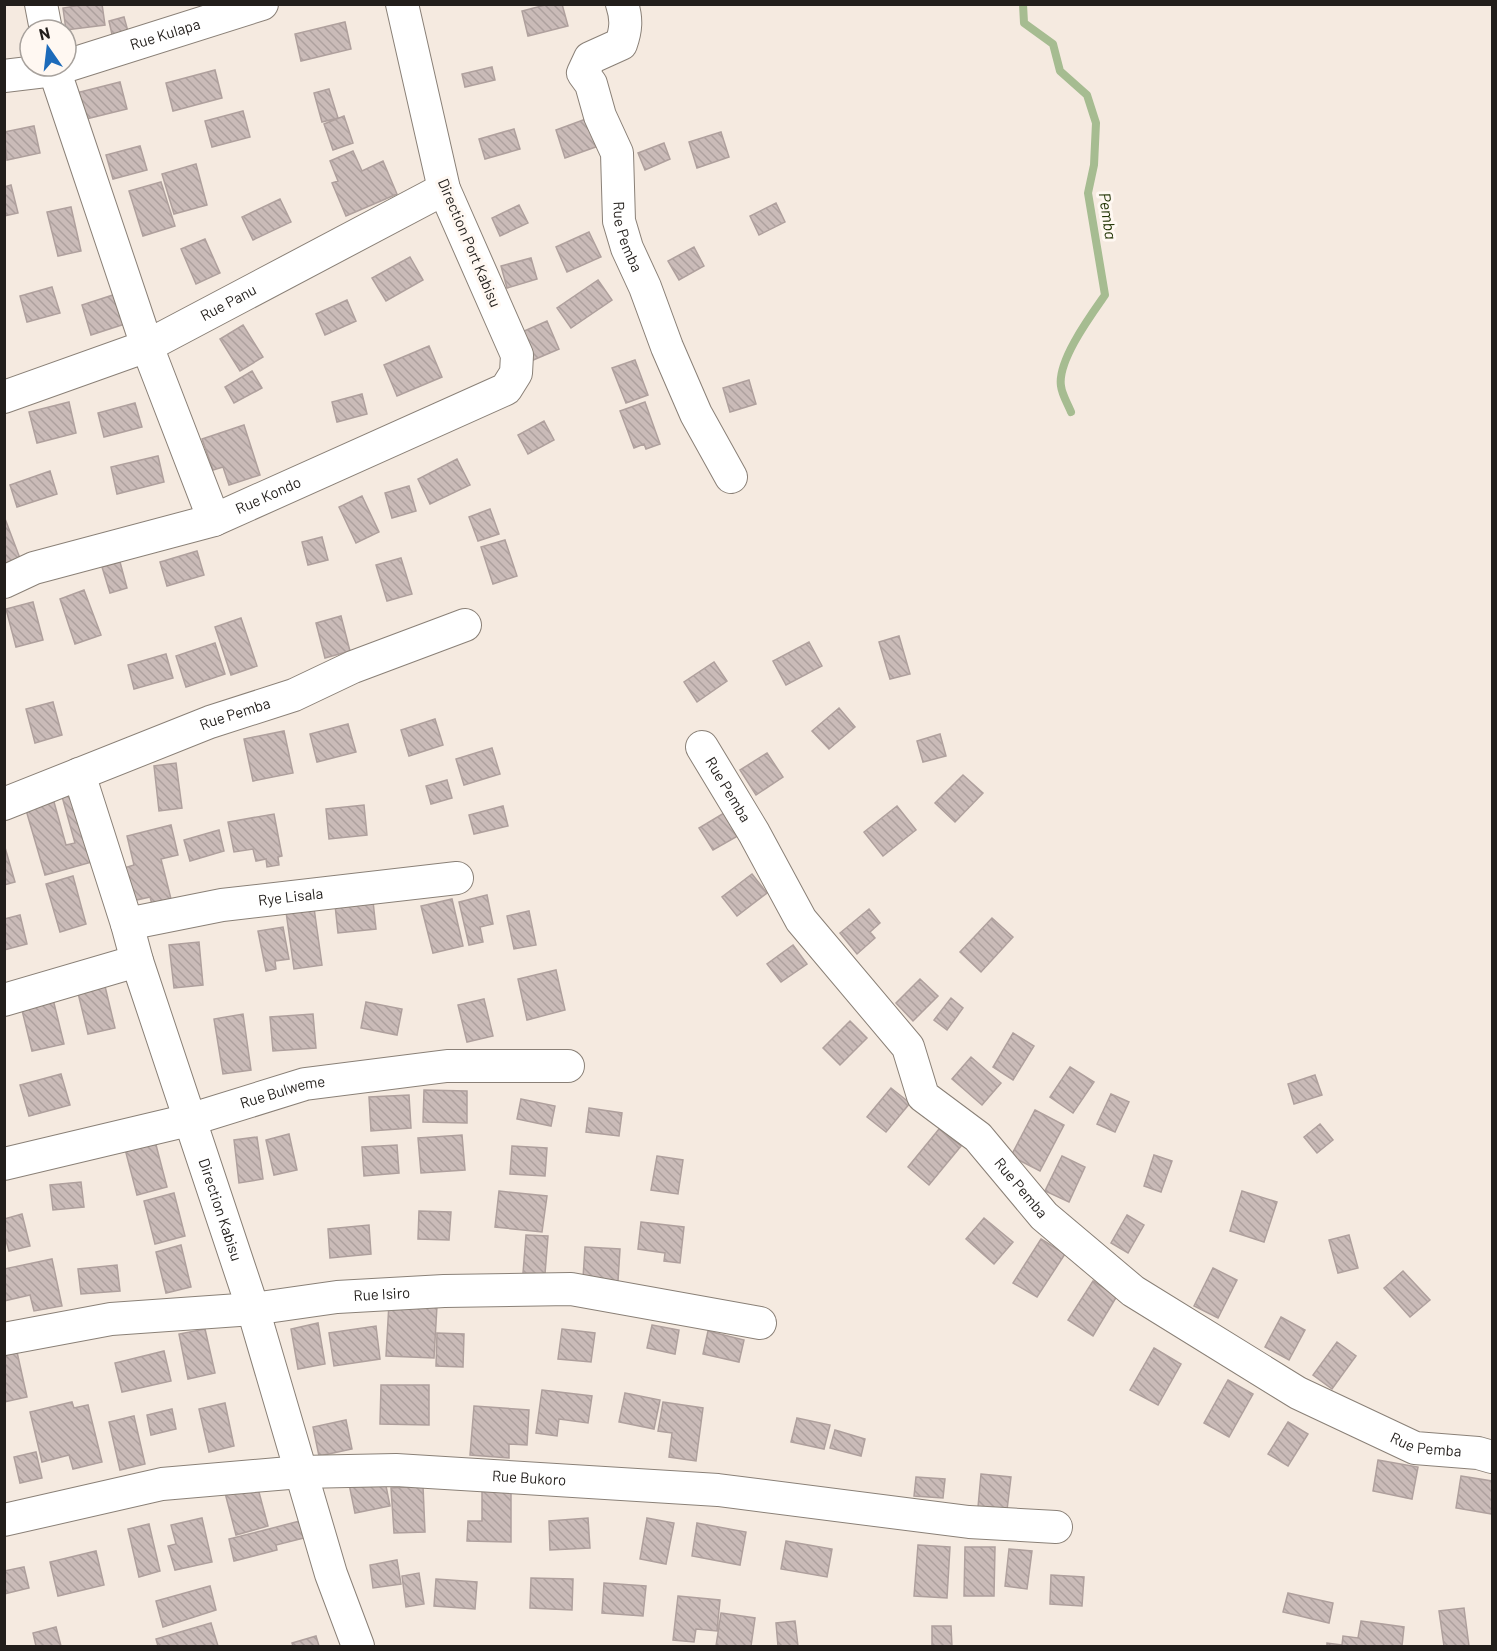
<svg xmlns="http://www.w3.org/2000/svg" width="1497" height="1651" font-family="Barlow,sans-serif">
<defs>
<pattern id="building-back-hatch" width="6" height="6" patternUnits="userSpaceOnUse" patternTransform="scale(1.5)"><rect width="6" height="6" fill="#cabbb8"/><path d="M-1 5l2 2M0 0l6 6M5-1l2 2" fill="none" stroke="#ada09e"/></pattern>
</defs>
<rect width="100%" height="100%" fill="#f5eae0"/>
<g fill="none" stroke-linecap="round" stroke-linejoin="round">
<!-- stream -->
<path stroke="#a6bc91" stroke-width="8" d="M1023,4L1024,23L1053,44L1060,71L1087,95L1096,123L1094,165L1088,193L1105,295C1091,315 1057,361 1061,386C1062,395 1068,404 1071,412"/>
</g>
<!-- building -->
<path fill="url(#building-back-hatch)" stroke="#afa09d" stroke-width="1.5" d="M87,4H102L105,25L66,30L63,8Z
M549,4H562L568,26L528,36L522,11Z
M124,17L129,35L113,39L109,21Z
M345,22L351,49L301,61L295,34Z
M492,67L495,80L465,87L462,74Z
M215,70L222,98L173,111L166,83Z
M120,82L127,109L82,120L76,93Z
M329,89L338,118L322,122L314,93Z
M243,111L250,137L212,147L205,121Z
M344,116L353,143L333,150L324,124Z
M594,116L604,144L565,158L556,130Z
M34,126L40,153L7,160L4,132Z
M514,129L520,149L485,159L479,139Z
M721,132L729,157L697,168L689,142Z
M664,143L670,159L645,170L638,153Z
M140,146L147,170L113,179L106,155Z
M353,151L362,171L383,161L397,194L346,216L332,183L338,181L330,161Z
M196,164L207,205L174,214L162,174Z
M161,182L175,226L143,236L129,191Z
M11,185L18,213L4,216V187Z
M280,199L291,222L253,240L242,217Z
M776,203L785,222L759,235L750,216Z
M519,205L528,223L500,236L492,218Z
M71,207L81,251L58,256L47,212Z
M589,232L601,257L567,272L556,247Z
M205,239L220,273L196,284L181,249Z
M694,247L704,266L679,280L668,261Z
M410,257L423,280L386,301L372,278Z
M531,258L537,279L507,288L501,266Z
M598,280L612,300L571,328L557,308Z
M52,287L60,313L27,322L20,296Z
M119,293L128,323L91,335L82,305Z
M347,300L356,321L325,335L316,314Z
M547,321L559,349L524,364L513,336Z
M243,325L263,357L240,371L220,339Z
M429,346L442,377L397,396L384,365Z
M635,360L648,395L626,403L612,368Z
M252,371L262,388L234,403L225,387Z
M749,380L756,404L730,412L723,388Z
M362,394L367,414L337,422L332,402Z
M69,402L76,433L37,443L29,412Z
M645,402L660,444L646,449L644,444L634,448L620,411Z
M135,403L142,427L104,437L98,413Z
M544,421L554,440L528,454L518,435Z
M244,425L260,475L229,485L223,467L213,470L202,439Z
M158,456L164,482L117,494L111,467Z
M457,459L470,485L430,504L418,479Z
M50,471L57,494L17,507L10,485Z
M409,486L416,511L392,518L385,493Z
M362,496L379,532L356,543L339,507Z
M490,509L499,534L478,541L469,517Z
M4,516L21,561L4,567Z
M322,537L328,560L308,565L302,542Z
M505,540L517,576L493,584L481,547Z
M197,551L204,575L167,586L160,562Z
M401,558L412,594L387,601L376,565Z
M120,562L127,588L110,593L102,567Z
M84,590L101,635L75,644L60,599Z
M33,602L43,640L16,647L6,609Z
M341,616L350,651L325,658L316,623Z
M241,618L257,666L231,675L215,627Z
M899,636L910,674L890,679L879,642Z
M809,642L822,666L786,685L773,661Z
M215,643L225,674L186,687L176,656Z
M166,654L173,678L134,689L128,665Z
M714,662L727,681L697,702L684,682Z
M53,702L62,735L35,743L26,709Z
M839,708L855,727L829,749L812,731Z
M435,719L443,745L409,756L401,730Z
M348,724L356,752L317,762L310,734Z
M284,731L293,773L253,781L244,739Z
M940,734L946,756L923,762L917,741Z
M492,748L500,774L464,785L456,759Z
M767,753L783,777L756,795L740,770Z
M176,763L182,808L159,811L154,766Z
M963,775L983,793L955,822L935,803Z
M447,780L452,798L431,804L426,786Z
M78,788L99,860L45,875L26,810L54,802L66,845L75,843L61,793Z
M364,805L367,835L329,839L326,809Z
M503,806L508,826L474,834L469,815Z
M897,806L916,830L883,856L864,832Z
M729,810L743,833L713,850L699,828Z
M274,814L282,856L278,857L279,865L267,867L266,859L256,861L253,849L234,852L228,822Z
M171,825L178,855L161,859L172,903L153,908L150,897L132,901L124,868L134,865L127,836Z
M219,830L224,851L190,861L184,840Z
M4,844L15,882L4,885Z
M752,874L767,893L737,916L722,897Z
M73,876L86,924L60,932L46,884Z
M487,895L493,924L480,927L483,942L469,945L459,902Z
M452,899L463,946L433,953L421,906Z
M373,901L376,929L338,933L335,905Z
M314,908L322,965L294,969L286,912Z
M869,909L880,923L870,932L875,938L857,954L840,933Z
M529,911L536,945L514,949L507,916Z
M20,915L27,944L4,950V919Z
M992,918L1013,937L981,972L960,952Z
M283,927L289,959L275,961L276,969L266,971L258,931Z
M199,942L203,985L174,988L169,945Z
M793,945L807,964L781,982L767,964Z
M556,970L565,1010L527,1020L518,979Z
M920,979L938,996L913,1021L896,1003Z
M104,982L115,1028L88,1034L77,989Z
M52,995L64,1044L32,1051L20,1002Z
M951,998L963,1008L947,1030L934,1020Z
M484,999L493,1036L467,1042L458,1005Z
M366,1002L402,1009L397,1035L361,1028Z
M243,1014L251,1070L223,1074L214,1019Z
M313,1014L316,1048L273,1051L270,1017Z
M850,1021L867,1038L840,1065L823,1048Z
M1013,1033L1034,1046L1013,1080L993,1067Z
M971,1057L1001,1083L982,1105L952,1079Z
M1070,1067L1094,1082L1073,1113L1050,1097Z
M61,1074L70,1105L29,1116L20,1085Z
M1315,1075L1322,1095L1294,1104L1288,1084Z
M891,1088L910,1103L886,1132L867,1117Z
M424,1090L467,1091V1123L423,1122Z
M1111,1094L1129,1102L1115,1132L1097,1124Z
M409,1095L411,1128L371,1131L369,1097Z
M521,1099L555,1106L551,1126L517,1119Z
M589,1108L622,1113L619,1136L586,1132Z
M1035,1110L1064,1125L1040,1171L1011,1156Z
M1320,1124L1333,1140L1317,1153L1304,1137Z
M939,1129L961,1146L929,1185L908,1167Z
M289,1134L297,1170L274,1175L266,1140Z
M462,1135L465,1170L421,1173L418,1138Z
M257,1137L263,1179L239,1183L234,1140Z
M155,1141L167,1187L137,1195L125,1149Z
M397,1145L399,1173L364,1176L362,1147Z
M512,1146L547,1148L545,1176L510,1174Z
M1154,1155L1172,1161L1161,1192L1144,1186Z
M657,1156L683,1160L678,1194L651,1190Z
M1062,1156L1085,1167L1069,1202L1045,1191Z
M81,1182L84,1207L53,1210L50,1185Z
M499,1191L547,1196L542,1232L495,1227Z
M1242,1191L1277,1202L1264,1242L1230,1231Z
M174,1193L185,1236L155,1244L144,1201Z
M419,1211L451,1212L449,1240L418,1239Z
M22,1214L30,1246L9,1251L4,1234V1219Z
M1127,1215L1144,1225L1128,1253L1111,1243Z
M984,1218L1013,1242L994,1264L966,1239Z
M641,1222L684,1227L680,1263L664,1261L665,1253L638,1249Z
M369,1225L371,1254L330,1258L328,1229Z
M526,1235L548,1236L545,1274L523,1273Z
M1349,1235L1358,1268L1338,1273L1329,1240Z
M1041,1239L1065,1254L1037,1297L1013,1283Z
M181,1245L191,1287L166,1293L156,1252Z
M585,1247L620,1249L618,1281L583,1278Z
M52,1259L62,1306L34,1311L30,1295L4,1301V1269Z
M117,1265L120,1291L81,1294L78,1269Z
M1213,1268L1237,1280L1218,1318L1194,1306Z
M1403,1271L1430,1300L1410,1317L1384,1288Z
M1093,1281L1117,1296L1093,1336L1068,1320Z
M389,1303L437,1306L434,1358L386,1356Z
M1281,1317L1305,1330L1289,1360L1265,1347Z
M318,1323L325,1364L298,1369L291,1329Z
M652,1325L679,1330L675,1354L647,1348Z
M376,1326L380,1359L334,1366L329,1333Z
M205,1329L215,1373L188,1379L179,1334Z
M562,1329L595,1333L591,1362L558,1359Z
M708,1331L744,1340L739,1362L703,1354Z
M437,1333L464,1334L463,1367L436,1366Z
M1337,1342L1356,1356L1332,1389L1313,1375Z
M1154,1348L1181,1364L1158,1405L1130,1390Z
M164,1351L171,1381L122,1392L115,1363Z
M17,1352L27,1397L4,1402V1355Z
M1228,1380L1253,1394L1229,1437L1204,1423Z
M381,1385H429V1425L380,1424Z
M542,1390L592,1396L588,1423L559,1419L557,1436L536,1433Z
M625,1393L660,1400L654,1429L619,1422Z
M72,1402L74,1408L88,1405L102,1462L73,1469L69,1455L42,1462L30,1412Z
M663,1402L703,1408L696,1461L669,1457L672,1433L658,1431Z
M225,1403L234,1446L209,1452L199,1409Z
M474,1406L529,1410L527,1445L509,1444V1458L470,1455Z
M172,1409L176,1429L151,1435L147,1415Z
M134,1416L145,1464L120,1470L109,1422Z
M797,1418L830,1425L824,1449L791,1442Z
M346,1420L352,1449L319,1456L313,1427Z
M1288,1422L1308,1434L1288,1466L1268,1454Z
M835,1430L865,1439L861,1456L830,1448Z
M36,1452L42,1478L20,1483L14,1457Z
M1378,1460L1418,1467L1412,1499L1373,1491Z
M981,1474L1011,1477L1007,1510L978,1507Z
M384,1476L390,1506L355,1513L349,1484Z
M1461,1476L1492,1481V1514L1456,1508Z
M916,1477L945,1479L943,1498L914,1496Z
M256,1481L268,1526L236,1535L224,1489Z
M423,1486L425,1532L394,1533L391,1488Z
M482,1491H511V1542L467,1541L468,1521H482Z
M202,1518L212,1562L175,1570L168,1546L176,1544L171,1525Z
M588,1518L590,1548L550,1550L549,1521Z
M647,1518L674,1523L666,1564L640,1559Z
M300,1521L304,1538L276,1545L277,1550L234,1561L229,1539Z
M697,1523L746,1532L740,1565L692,1556Z
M149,1524L160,1571L139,1577L128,1529Z
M786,1541L832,1549L827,1577L781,1569Z
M918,1545L950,1547L947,1598L914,1596Z
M965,1547H995L994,1596H964Z
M1009,1549L1032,1551L1027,1589L1005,1586Z
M96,1551L104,1585L58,1596L50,1562Z
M397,1560L401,1584L373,1588L370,1565Z
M24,1567L29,1588L4,1594V1571Z
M419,1573L424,1604L406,1607L402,1576Z
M1051,1575L1084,1577L1082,1606L1050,1604Z
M531,1578L573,1579L572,1610L530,1608Z
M436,1579L477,1582L475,1609L434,1606Z
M604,1583L646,1586L643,1616L602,1613Z
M210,1586L216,1610L163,1627L156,1601Z
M1288,1593L1333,1603L1329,1623L1283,1612Z
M678,1596L720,1600L717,1631L696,1629L694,1642L673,1640Z
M1464,1608L1469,1646H1444L1439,1611Z
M721,1613L755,1618L751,1646H716Z
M795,1621L798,1646H778L776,1623Z
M1361,1621L1404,1627L1402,1646H1327V1643L1342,1645L1343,1636L1358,1638Z
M211,1623L218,1646H158L156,1639Z
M932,1626H951L952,1646H932Z
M56,1627L61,1646H36L33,1633Z
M316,1636L319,1646H293L292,1643Z"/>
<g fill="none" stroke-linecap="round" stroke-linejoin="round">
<!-- minor casing -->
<g stroke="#8a8077" stroke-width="34">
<g id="minor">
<path d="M41,4L46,30"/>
<path id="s1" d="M622,4C627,19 626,30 621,44L590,58L583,73L591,84L600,116L617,153L619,221L627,248L645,287L667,347L696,414L731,477"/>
<path d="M53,66L147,346L214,520"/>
<path id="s2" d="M66,66L262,4"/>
<path d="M4,76L54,70L65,66"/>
<path id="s3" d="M4,397L147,346L444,189"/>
<path id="s4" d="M4,582L34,568L214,520L506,389L516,373L517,355L444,189L402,4"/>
<path id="s5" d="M702,747L754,833L801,920L908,1047L923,1096L978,1137L1044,1216L1133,1291L1298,1393L1415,1448L1478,1453L1492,1457"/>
<path id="s6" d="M79,774L127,924L137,961L253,1309L331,1574L358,1646"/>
<path id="s7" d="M4,804L210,722L294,695L353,667L465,625"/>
<path id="s8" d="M127,924L222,905L457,878"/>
<path d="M4,1000L137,961"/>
<path id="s9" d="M4,1164L189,1120L305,1084L447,1066H568"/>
<path id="s10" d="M4,1339L111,1319L253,1309L337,1297L444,1291L571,1289L760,1323"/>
<path id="s11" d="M4,1520L162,1484L301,1472L396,1470L718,1490L969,1522L1056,1527"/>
</g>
</g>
<!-- minor -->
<use href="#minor" stroke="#fff" stroke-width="32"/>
</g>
<g text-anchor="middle" stroke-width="6" stroke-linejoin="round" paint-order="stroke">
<!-- street labels -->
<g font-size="15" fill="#221e1b" stroke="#fff8f2">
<text dy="5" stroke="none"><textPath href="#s2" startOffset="104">Rue Kulapa</textPath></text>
<text dy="5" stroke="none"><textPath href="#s1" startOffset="264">Rue Pemba</textPath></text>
<text transform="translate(469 243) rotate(67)" y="5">Direction Port Kabisu</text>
<text dy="5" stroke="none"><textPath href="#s3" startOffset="244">Rue Panu</textPath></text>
<text dy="5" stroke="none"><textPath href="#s4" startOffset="279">Rue Kondo</textPath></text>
<text dy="5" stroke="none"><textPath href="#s7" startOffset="248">Rue Pemba</textPath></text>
<text dy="5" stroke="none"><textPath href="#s5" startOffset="50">Rue Pemba</textPath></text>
<text dy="5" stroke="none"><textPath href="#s8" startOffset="166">Rye Lisala</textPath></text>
<text dy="5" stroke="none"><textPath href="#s9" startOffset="288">Rue Bulweme</textPath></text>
<text dy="5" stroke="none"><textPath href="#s5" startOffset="552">Rue Pemba</textPath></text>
<text dy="5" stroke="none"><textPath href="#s6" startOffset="458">Direction Kabisu</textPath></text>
<text dy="5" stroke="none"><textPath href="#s10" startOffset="381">Rue Isiro</textPath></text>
<text dy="5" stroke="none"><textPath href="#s5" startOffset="1038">Rue Pemba</textPath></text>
<text dy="5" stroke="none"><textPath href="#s11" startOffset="530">Rue Bukoro</textPath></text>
</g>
<!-- water labels -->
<g font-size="16" font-style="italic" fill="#203303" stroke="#fff8f2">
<text transform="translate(1108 216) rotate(82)" y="6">Pemba</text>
</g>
</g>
<!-- border -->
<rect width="1497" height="1651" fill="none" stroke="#221e1b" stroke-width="12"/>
<!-- north arrow -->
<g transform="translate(48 48) rotate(346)"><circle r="28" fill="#fff8f2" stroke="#a7a19c" stroke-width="1.5"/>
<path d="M0-4.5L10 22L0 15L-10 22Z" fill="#1d6bba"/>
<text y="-9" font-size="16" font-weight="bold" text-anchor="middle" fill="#221e1b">N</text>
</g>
</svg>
